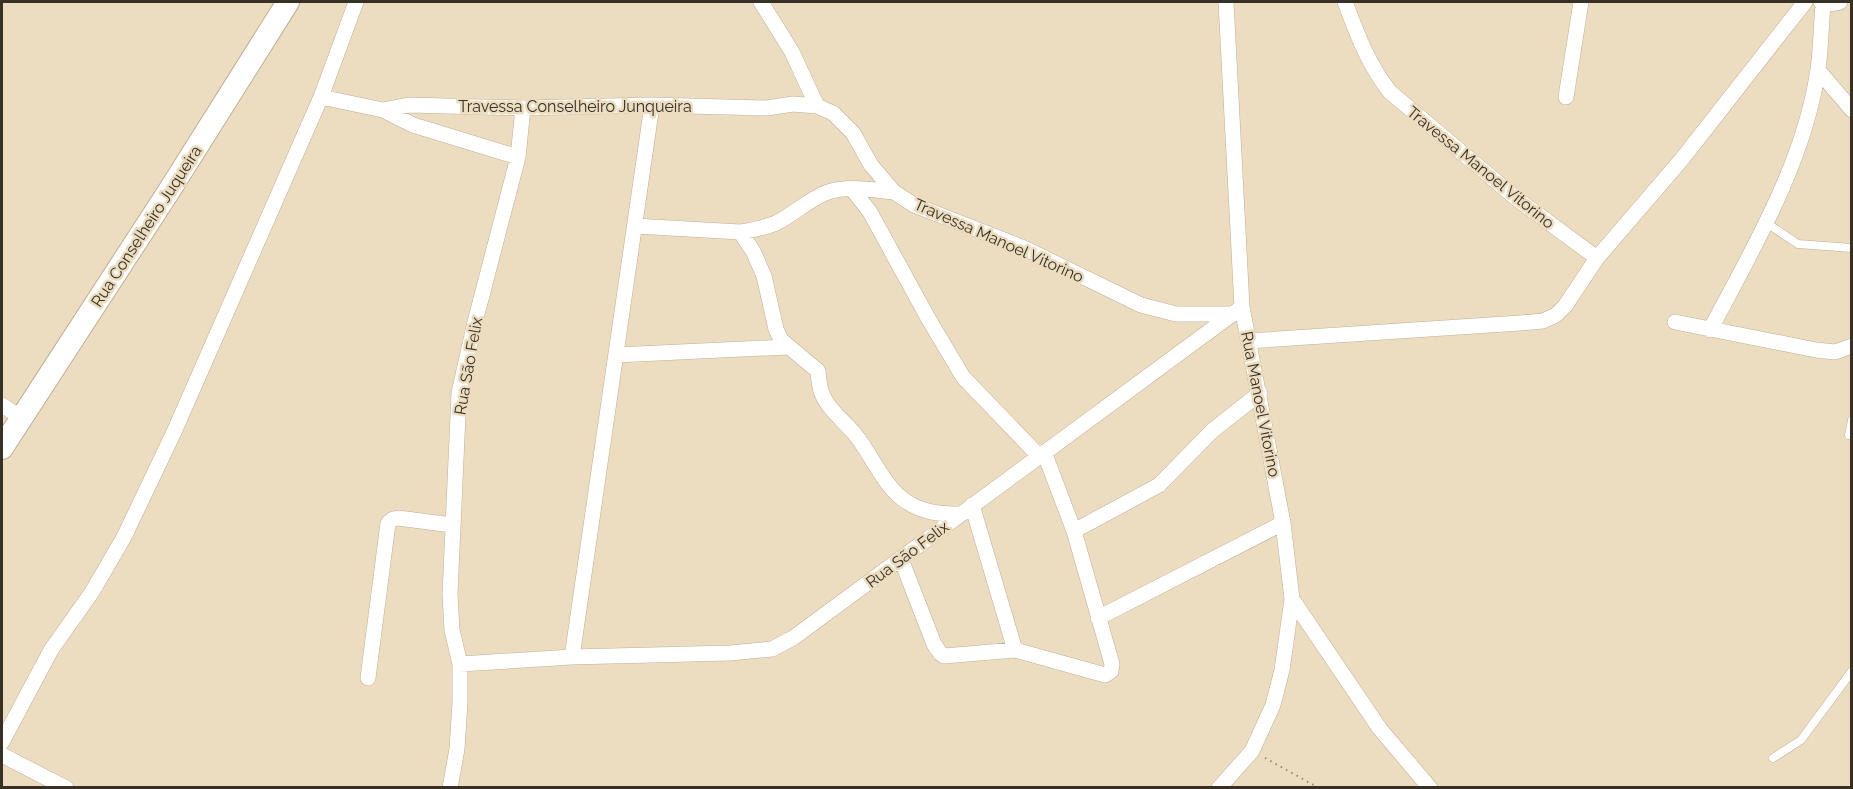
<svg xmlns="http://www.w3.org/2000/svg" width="1853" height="789" font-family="Raleway,sans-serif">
<rect width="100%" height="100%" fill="#ecddc0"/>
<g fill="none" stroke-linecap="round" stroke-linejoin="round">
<!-- service casing -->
<g stroke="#beaf94" stroke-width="9">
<path id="service" d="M1765,222L1798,244L1852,248
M1849,435L1852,420
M1773,758L1801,740L1852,671"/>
</g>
<!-- minor casing -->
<g stroke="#beaf94" stroke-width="16">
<path id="minor" d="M761,2L792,52L817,106
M1345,2C1357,34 1368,64 1390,92L1517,199L1597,258
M1821,2L1823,5L1840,2
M1818,70L1852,110
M321,97L383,110L409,105L523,108L652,105L767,108L793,104L817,106L833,113L853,133L871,165L894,192L914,205L1024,248L1141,305L1176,314H1231
M1566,97L1581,2
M383,110L413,125L518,157
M852,189L870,212L928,318L963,377L1039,456
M635,226L740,232C753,230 764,228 776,223C794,214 809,199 828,192C848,185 873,190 894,192
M740,232L753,251L764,276L776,329L781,340L818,371C819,381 819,389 824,398C831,412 844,421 854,433C871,453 884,488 907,502C924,513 940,514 960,514
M1675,322L1816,350L1835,352L1852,346
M1710,330C1753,249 1805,161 1818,69C1821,48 1821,27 1823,5
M1248,341L1520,323L1543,321L1556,315L1565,306L1597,258L1682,159L1805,2
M616,355L788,347
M2,405L21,418
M972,505L1015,650
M1074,531L1159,485L1212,431L1260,393
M901,559L934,644L940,653L944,656L1015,650L1105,675L1111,671L1112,664L1074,531L1044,452
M1292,599L1380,729L1430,788
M1098,618L1283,523
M572,657L652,105
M460,664L572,657L730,653L772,649L793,638L1242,307
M368,678L388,523L393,519L398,518L452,525
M2,742L51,650L92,592L124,537L174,432L321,97L356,2
M2,755L66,788
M450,788L457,749L460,702V664L452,630L450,594L459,393L475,322L518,157L523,108
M1219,788L1252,751L1273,705L1282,670L1292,599L1283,523L1242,307L1226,2"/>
</g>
<!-- primary casing -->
<g stroke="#beaf94" stroke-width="24">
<path id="primary" d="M2,448L169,191L288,2"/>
</g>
<!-- path -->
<path stroke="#938974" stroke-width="2" stroke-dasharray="1.5 4.5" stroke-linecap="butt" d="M1265,758L1319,788"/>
<!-- service -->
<use href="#service" stroke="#fff" stroke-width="8"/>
<!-- minor -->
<use href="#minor" stroke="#fff" stroke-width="15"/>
<!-- primary -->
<use href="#primary" stroke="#fff" stroke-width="22"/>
</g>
<g text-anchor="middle" stroke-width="5" stroke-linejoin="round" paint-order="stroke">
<!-- street labels -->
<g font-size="16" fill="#363025" stroke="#ecddc0">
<text x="575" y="112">Travessa Conselheiro Junqueira</text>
<text transform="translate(1481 167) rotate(39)" y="6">Travessa Manoel Vitorino</text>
<text transform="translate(146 226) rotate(-57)" y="6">Rua Conselheiro Juqueira</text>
<text transform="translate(999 240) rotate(24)" y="6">Travessa Manoel Vitorino</text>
<text transform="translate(468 366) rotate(-80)" y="6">Rua São Felix</text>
<text transform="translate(1261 404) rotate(79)" y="6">Rua Manoel Vitorino</text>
<text transform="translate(907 554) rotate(-37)" y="6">Rua São Felix</text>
</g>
</g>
<!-- border -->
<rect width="1853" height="789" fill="none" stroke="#363025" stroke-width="6"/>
</svg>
